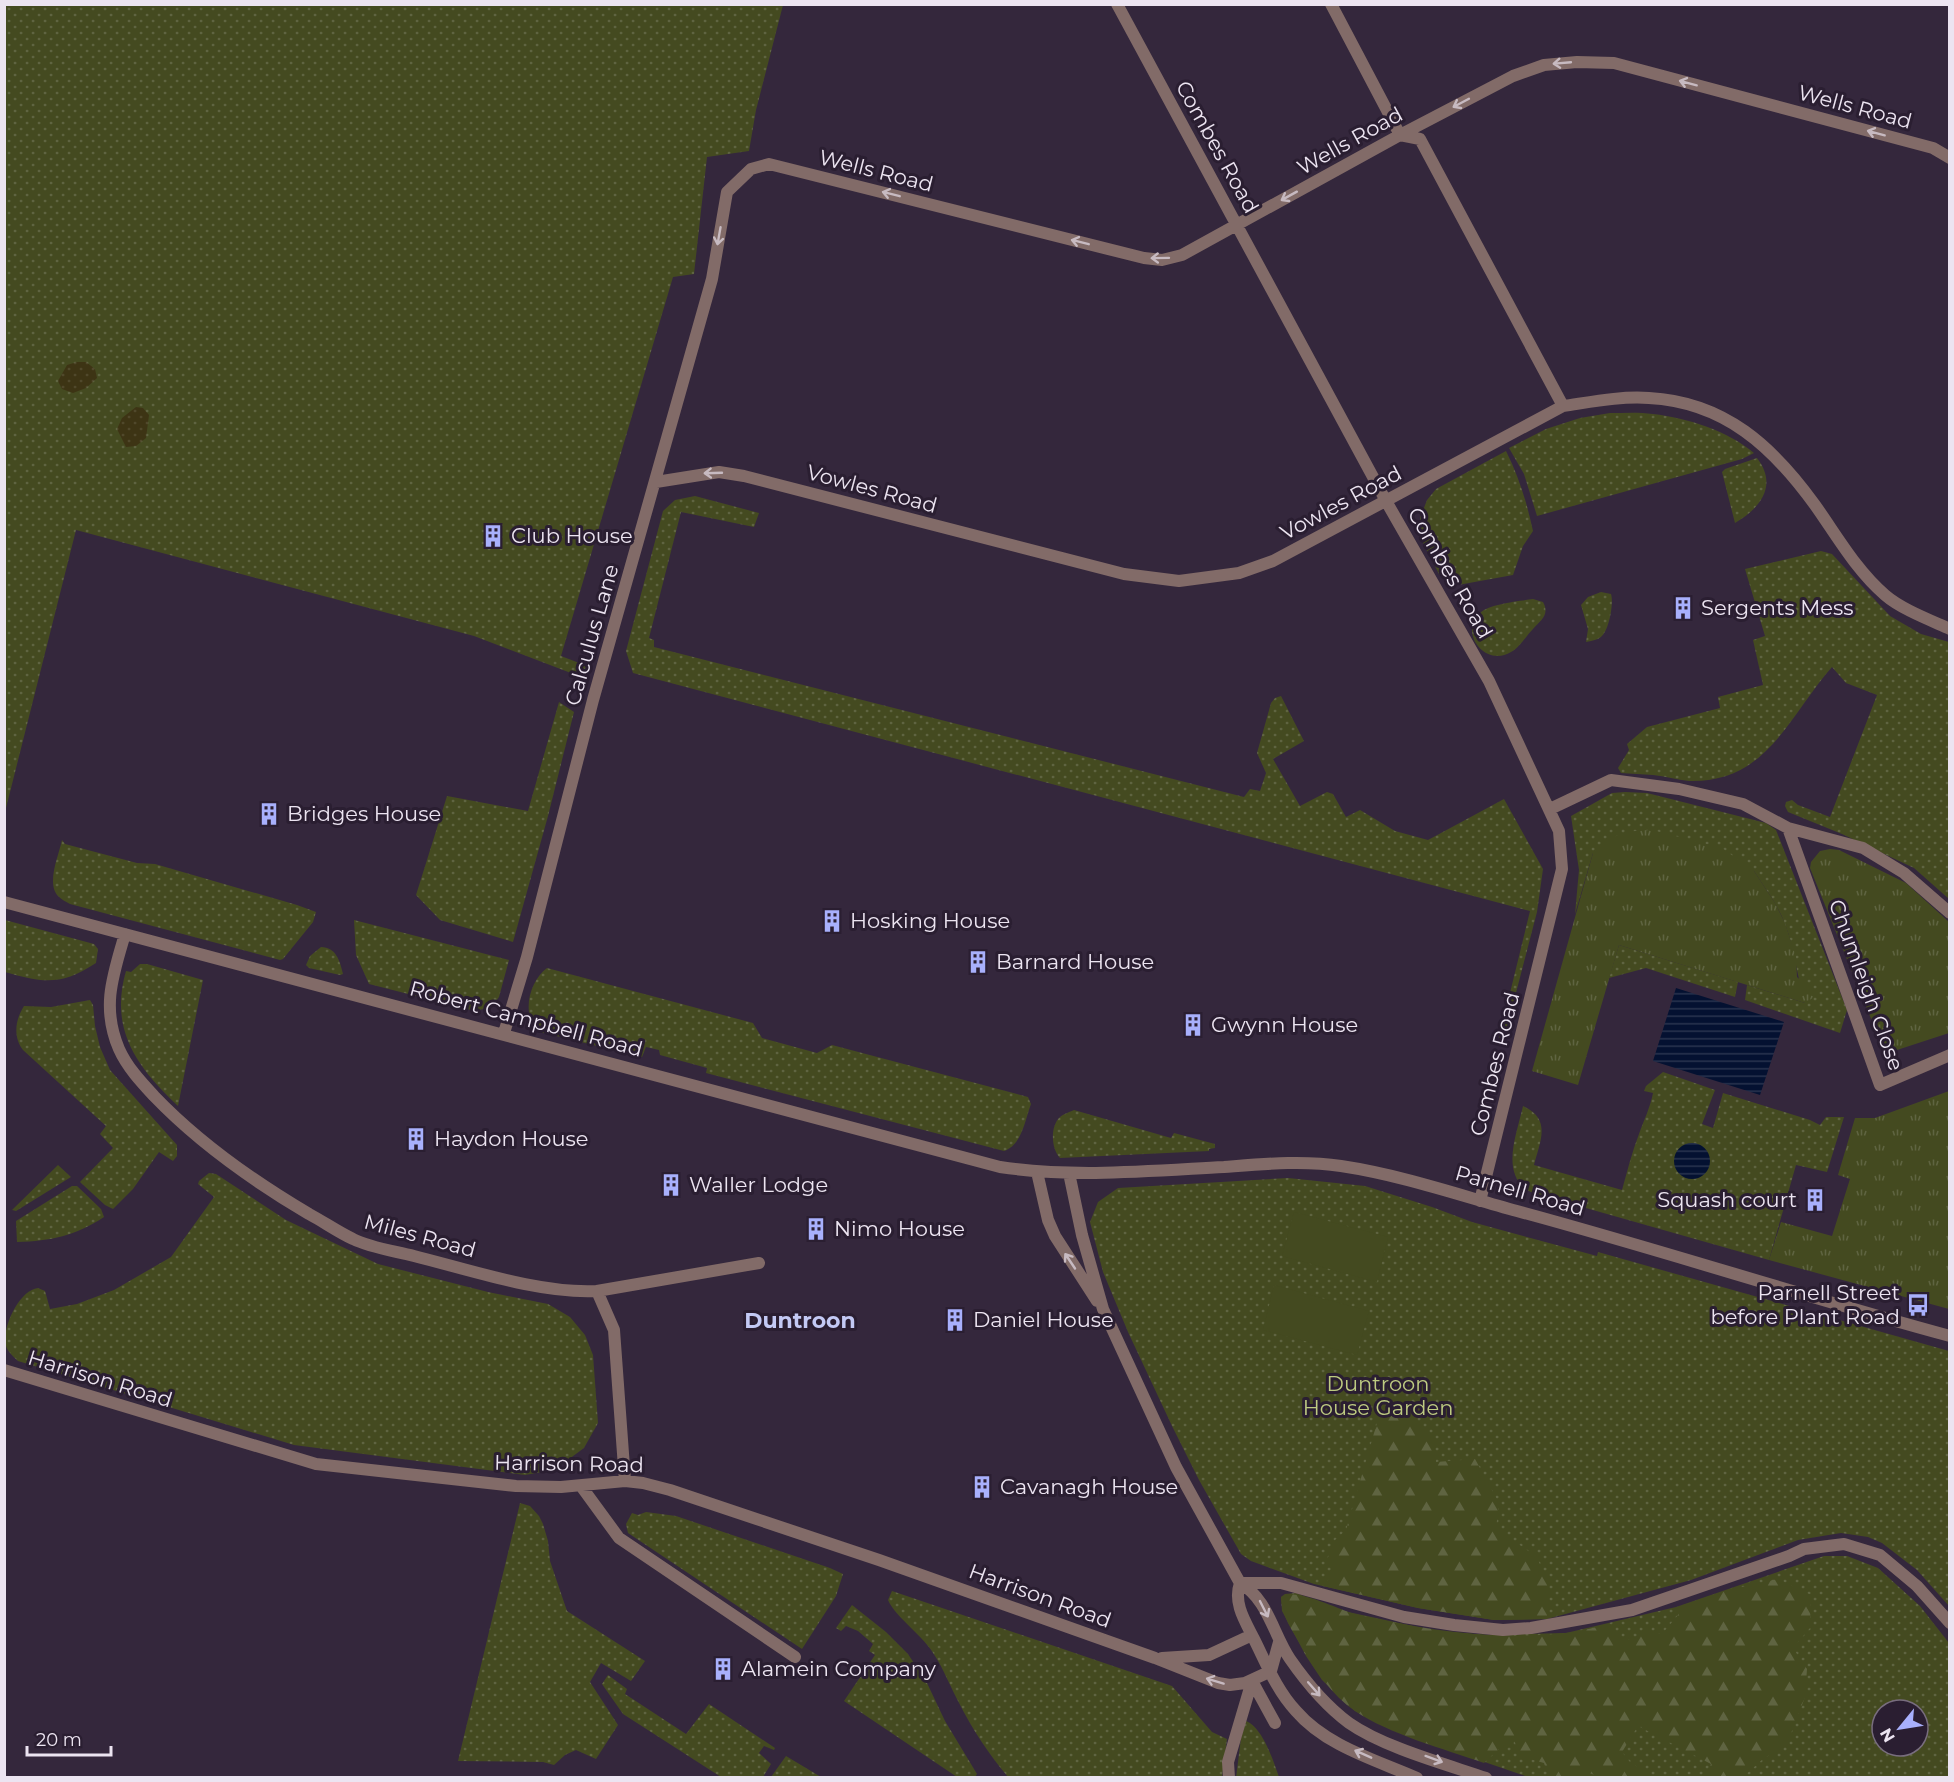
<svg xmlns="http://www.w3.org/2000/svg" width="1954" height="1782" font-family="Montserrat,sans-serif">
<defs>
<pattern id="grass-dots" width="8" height="8" patternUnits="userSpaceOnUse" patternTransform="scale(1.5)"><rect width="8" height="8" fill="#444a20"/><path d="M2 2h.1M6 6h.1" fill="none" stroke="#5f6441" stroke-width="1.8" stroke-linecap="round"/></pattern>
<pattern id="forest-firs" width="22" height="20" patternUnits="userSpaceOnUse" patternTransform="scale(1.5)"><rect width="22" height="20" fill="#444a20"/><path d="M5 1l3.5 6h-7zM16 11l3.5 6h-7z" fill="#5f6441"/></pattern>
<pattern id="sand-dots" width="8" height="8" patternUnits="userSpaceOnUse" patternTransform="scale(1.5)"><rect width="8" height="8" fill="#3d3414"/><path d="M2 2h.1M6 6h.1" fill="none" stroke="#50482b" stroke-width="1.8" stroke-linecap="round"/></pattern>
<pattern id="park-tufts" width="24" height="20" patternUnits="userSpaceOnUse" patternTransform="scale(1.5)"><rect width="24" height="20" fill="#444a20"/><path d="M3 7l-1-3M5 7V3M7 7l1-3M15 17l-1-3M17 17v-4M19 17l1-3" fill="none" stroke="#5f6441"/></pattern>
<pattern id="water-rules" width="6" height="5" patternUnits="userSpaceOnUse" patternTransform="scale(1.5)"><rect width="6" height="5" fill="#041131"/><path d="M0 2.5h6" fill="none" stroke="#29344f"/></pattern>
</defs>
<rect width="100%" height="100%" fill="#34273c"/>
<!-- grass -->
<path fill="url(#grass-dots)" fill-rule="evenodd" d="M5,5H783L756,110L749,151L707,157L694,274L673,277L561,656L587,666L584,678L474,636L76,530L5,812Z
M1610,413C1625,413 1639,412 1653,414C1688,418 1728,431 1754,453L1742,459L1537,516L1524,474L1509,448L1546,429L1580,418Z
M1506,451C1519,477 1527,503 1533,531L1523,546L1513,575L1458,585L1446,580L1439,574L1423,543L1420,518L1427,500L1436,489Z
M1757,458C1778,485 1761,508 1735,523L1722,472L1725,469Z
M695,496L759,513L754,527L681,512L649,638L654,640V647L1244,797L1250,789L1260,791L1266,773L1257,753L1271,703L1275,698L1281,696L1304,741L1273,759L1300,806L1327,792L1333,794L1346,817L1360,810L1395,831L1428,840L1504,799L1543,869L1537,912L1504,1039L1499,1038L1530,911L633,673L626,651L663,511L675,500Z
M1821,551L1832,554L1890,616L1921,634L1949,642V899L1914,868L1842,834L1788,812L1785,806L1786,802L1792,800L1798,805L1830,817L1877,695L1846,683L1832,667C1788,717 1767,783 1689,781C1677,780 1665,776 1653,775C1642,774 1631,774 1621,773L1618,768L1629,750L1627,744L1647,727L1720,708L1718,697L1763,685L1753,640L1765,636L1745,569Z
M1601,592L1611,594C1614,603 1609,631 1601,637C1597,640 1591,641 1586,642L1588,629L1581,605L1588,597Z
M1533,599L1543,602C1550,615 1541,620 1533,629C1526,636 1520,647 1511,652C1486,668 1458,633 1480,613C1489,604 1519,601 1533,599Z
M559,702L574,712L548,816L513,942L440,920L416,895L447,796L528,811Z
M1625,792L1647,793L1766,823L1776,830L1847,1010L1840,1033L1745,1000L1747,985L1805,1003C1797,977 1795,950 1785,924C1778,905 1765,888 1754,871L1593,853L1575,914L1579,870L1571,816L1612,793Z
M62,840L65,844L137,863L155,864L297,905L316,912L313,922L283,959L280,960L70,904C66,902 61,899 58,896C46,883 59,855 62,840Z
M5,920L94,944L98,949L96,963C61,986 43,983 5,972Z
M354,920L509,960L499,997L492,1007L475,1011L369,984L356,955Z
M1619,945L1738,982L1735,997L1646,968L1609,978Z
M321,947C336,947 340,961 343,974L340,975L309,968L306,965L310,956Z
M140,964H147L203,980L178,1106C137,1067 109,1030 126,971L131,972Z
M547,968L753,1023L762,1038L817,1053L832,1045L1028,1097L1031,1104C1025,1120 1022,1145 1004,1151L706,1073L707,1068L660,1055L659,1050L646,1047L642,1057L540,1032C520,1017 529,981 547,968Z
M90,1000L93,1005L95,1026L100,1047L110,1070L177,1145V1156L173,1161L159,1152L133,1189L113,1209L105,1205L80,1182L113,1148L100,1134L106,1126L23,1050C13,1037 15,1020 24,1006L51,1007Z
M1663,1072L1715,1090L1702,1124L1713,1128L1723,1093L1810,1120L1820,1125L1826,1117H1844L1827,1172L1796,1165L1769,1260L1533,1193C1498,1177 1517,1134 1523,1106C1552,1119 1540,1141 1534,1165L1622,1190C1627,1172 1632,1152 1639,1134C1644,1120 1650,1108 1653,1093L1644,1091L1646,1086Z
M1074,1110L1171,1138L1174,1133L1215,1144V1148L1209,1149V1151L1060,1158C1051,1149 1050,1126 1060,1117C1063,1114 1070,1112 1074,1110Z
M58,1165L71,1177L16,1211L12,1210Z
M209,1173L216,1174L286,1220L378,1264L488,1292L548,1304L570,1317L585,1335L593,1355L598,1423L584,1448L561,1465L542,1472L525,1475L294,1445L18,1361C13,1356 8,1352 6,1346C1,1329 19,1290 38,1288L45,1291L50,1309L77,1304L114,1290L171,1257L214,1197L198,1184L199,1181Z
M1288,1178L1365,1186L1432,1207L1472,1222L1597,1256L1598,1252L1949,1351V1606L1917,1570L1882,1543L1868,1537L1841,1533L1798,1540L1691,1580L1547,1619L1494,1620L1418,1608L1314,1584L1251,1561L1241,1554L1199,1480L1172,1426L1128,1332L1103,1272L1090,1222L1098,1202L1118,1188Z
M72,1186H77L101,1209L104,1217C75,1236 51,1241 17,1242L16,1221Z
M520,1503L530,1506L539,1516L543,1524L548,1541L550,1561L567,1611L645,1661L631,1681L601,1663L590,1682L618,1725L596,1759L576,1750L565,1755L554,1765L543,1762L458,1761Z
M646,1512L676,1516L830,1568L843,1574L836,1596L802,1649L628,1533L626,1524L632,1513L638,1515Z
M1824,1556H1847L1878,1568L1920,1606L1949,1643V1777H1528L1403,1734L1355,1711L1322,1680L1306,1656L1282,1611L1281,1597L1285,1594L1296,1593L1339,1610L1436,1631L1486,1635L1566,1633L1676,1607ZM1882,1710H1918V1746H1882Z
M892,1591L1172,1686L1212,1732L1227,1739L1222,1777H1008C988,1753 972,1729 958,1701C950,1686 944,1670 935,1656C924,1636 896,1618 888,1600Z
M852,1605L886,1632L908,1654L927,1683L945,1721L977,1774L975,1777H957L844,1701L875,1655L869,1651L873,1644L858,1631L846,1626L841,1631L836,1628Z
M608,1675L627,1689L625,1694L686,1734L709,1704L775,1748L774,1750L764,1746L759,1753L771,1764L763,1777H721L623,1714L602,1684Z
M1246,1721C1263,1728 1273,1760 1279,1777L1236,1778L1241,1738Z
M786,1756L821,1777H771Z"/>
<!-- forest -->
<path fill="url(#forest-firs)" d="M1401,1397L1413,1409L1416,1422L1434,1441L1436,1462L1475,1459L1499,1503L1496,1529L1536,1556L1549,1583L1547,1619L1494,1620L1418,1608L1323,1586L1336,1570L1327,1560L1334,1541L1346,1530L1383,1402Z
M1778,1579L1811,1595L1810,1628L1793,1648L1807,1669L1805,1697L1787,1744L1763,1759L1743,1777H1703L1711,1764L1638,1726L1622,1752L1630,1762L1653,1777H1599V1776L1589,1773L1584,1777H1554L1547,1772L1544,1763L1520,1756L1514,1740L1501,1747L1484,1763C1444,1749 1389,1734 1355,1711C1332,1695 1315,1671 1302,1647C1292,1630 1282,1617 1281,1597C1296,1587 1337,1609 1355,1614C1424,1630 1494,1641 1565,1633C1580,1632 1595,1627 1610,1624L1625,1641L1648,1632L1662,1634L1678,1615L1683,1605L1728,1590Z"/>
<!-- sand -->
<path fill="url(#sand-dots)" d="M77,362H86L95,369L97,378L86,388L73,393L62,389L58,381L67,365Z
M136,407L143,408L149,415L146,438L136,446L126,447L117,429L122,418Z"/>
<!-- park -->
<path fill="url(#park-tufts)" d="M1652,830L1722,848L1754,871L1775,903L1785,923L1796,957L1797,977L1817,995L1805,1003L1619,945L1578,1085L1532,1071L1593,853C1616,833 1621,831 1652,830Z
M1830,849L1839,850L1906,883L1949,922V1033L1897,1050L1888,1047L1880,1041L1810,868L1811,862L1820,851Z
M1949,1091V1309L1769,1260L1781,1222L1832,1236L1850,1179L1838,1175L1855,1118H1875Z"/>
<!-- pitch -->
<path fill="#444a20" d="M1294,1212L1388,1237L1377,1282L1282,1256Z
M1274,1285L1369,1311L1357,1355L1263,1330Z"/>
<!-- water -->
<path fill="url(#water-rules)" d="M1676,988L1784,1022L1760,1095L1653,1061Z
M1674 1161a18 18 0 1 1 36 0a18 18 0 1 1-36 0Z"/>
<g fill="none" stroke-linecap="round" stroke-linejoin="round">
<!-- street -->
<path stroke="#826b68" stroke-width="12" d="M1117,4L1386,501L1489,681L1559,831L1562,869L1480,1201
M1331,4L1400,135L1420,139L1563,406
M656,482L719,472L744,476L1124,574L1179,581L1239,573L1273,561L1563,406C1591,402 1620,396 1649,398C1725,402 1773,447 1815,505C1837,536 1856,570 1885,595C1901,609 1930,620 1950,629
M1550,809L1611,780L1679,789L1743,804L1788,828L1863,848L1904,873L1950,913
M1788,828L1880,1085L1950,1055
M4,902L1000,1167C1074,1178 1149,1171 1224,1167C1263,1164 1303,1160 1341,1166C1401,1175 1459,1195 1517,1211C1662,1250 1805,1297 1950,1336
M125,934C113,975 101,1007 119,1049C127,1067 141,1082 154,1096C200,1144 253,1181 309,1214C324,1222 338,1232 353,1239C371,1248 395,1251 414,1256C470,1270 541,1294 597,1291L614,1330L625,1481
M504,1033L527,957L593,700L712,279L727,192L751,169L769,164L1144,258L1162,260L1182,255L1400,135L1513,76L1544,65L1577,62L1614,63L1933,148L1950,158
M1037,1172L1048,1220L1055,1236L1097,1301
M1069,1173L1082,1235L1103,1309L1176,1467L1240,1583C1268,1599 1273,1634 1290,1659C1306,1682 1326,1706 1349,1723C1383,1747 1445,1764 1486,1778
M597,1291L759,1263
M4,1370L316,1464L516,1486L561,1487L625,1481L643,1483L670,1490L879,1560L1155,1658L1218,1683L1230,1685L1245,1683L1271,1671L1279,1642
M581,1486L619,1538L795,1657
M1240,1583H1281L1404,1617L1454,1625L1503,1630L1531,1628L1632,1610L1789,1556L1804,1549L1844,1544L1880,1555L1917,1586L1950,1623
M1240,1583C1233,1603 1245,1621 1254,1639C1266,1663 1277,1691 1296,1711C1326,1746 1376,1760 1417,1778
M1162,1658L1209,1655L1252,1635
M1252,1681L1275,1723
M1229,1778L1228,1762L1252,1681"/>
</g>
<!-- one-way arrows -->
<defs><path id="oneway-shaft" d="M-6 0H5M1.5-3L5.5 0L1.5 3" fill="none" stroke-width="1.6" stroke-linecap="round" stroke-linejoin="round" transform="scale(1.5)"/></defs>
<g stroke="#c7bac1">
<use href="#oneway-shaft" transform="translate(1562 63) rotate(175)"/>
<use href="#oneway-shaft" transform="translate(1688 83) rotate(-165)"/>
<use href="#oneway-shaft" transform="translate(1461 103) rotate(152)"/>
<use href="#oneway-shaft" transform="translate(1876 133) rotate(-165)"/>
<use href="#oneway-shaft" transform="translate(891 194) rotate(-166)"/>
<use href="#oneway-shaft" transform="translate(1289 196) rotate(151)"/>
<use href="#oneway-shaft" transform="translate(719 236) rotate(100)"/>
<use href="#oneway-shaft" transform="translate(1080 242) rotate(-166)"/>
<use href="#oneway-shaft" transform="translate(1160 258) rotate(179)"/>
<use href="#oneway-shaft" transform="translate(713 473) rotate(178)"/>
<use href="#oneway-shaft" transform="translate(1070 1261) rotate(-124)"/>
<use href="#oneway-shaft" transform="translate(1264 1609) rotate(63)"/>
<use href="#oneway-shaft" transform="translate(1215 1681) rotate(-163)"/>
<use href="#oneway-shaft" transform="translate(1314 1689) rotate(49)"/>
<use href="#oneway-shaft" transform="translate(1363 1754) rotate(-156)"/>
<use href="#oneway-shaft" transform="translate(1434 1759) rotate(20)"/>
</g>
<!-- icons -->
<defs>
<g id="building-bare" transform="scale(1.8)"><path d="M-4-6H4V6H1V3H-1V6H-4ZM-2.5-4.3h1.7v1.8h-1.7ZM.8-4.3h1.7v1.8H.8ZM-2.5-1h1.7V.8h-1.7ZM.8-1h1.7V.8H.8Z" fill="#a8b0fc" stroke="#2a1e31" stroke-width="2.5" paint-order="stroke"/></g>
<g id="bus-bare" transform="scale(1.8)"><path d="M-5-6H5V4H4V6H2V4H-2V6H-4V4H-5ZM-3.5-4V0h7V-4ZM-3.5 1.2v1.5H-2V1.2ZM2 1.2v1.5H3.5V1.2Z" fill="#a8b0fc" stroke="#2a1e31" stroke-width="2.5" paint-order="stroke"/></g>
</defs>
<g fill-rule="evenodd">
<use href="#building-bare" x="493" y="536"/>
<use href="#building-bare" x="1683" y="608"/>
<use href="#building-bare" x="269" y="814"/>
<use href="#building-bare" x="832" y="921"/>
<use href="#building-bare" x="978" y="962"/>
<use href="#building-bare" x="1193" y="1025"/>
<use href="#building-bare" x="416" y="1139"/>
<use href="#building-bare" x="671" y="1185"/>
<use href="#building-bare" x="1815" y="1200"/>
<use href="#building-bare" x="816" y="1229"/>
<use href="#bus-bare" x="1918" y="1305"/>
<use href="#building-bare" x="955" y="1320"/>
<use href="#building-bare" x="982" y="1487"/>
<use href="#building-bare" x="723" y="1669"/>
</g>
<g text-anchor="middle" stroke-width="6" stroke-linejoin="round" paint-order="stroke">
<!-- street labels -->
<g font-size="21" fill="#ece4f1" stroke="#2a1e31">
<text transform="translate(1855 107) rotate(15)" y="7">Wells Road</text>
<text transform="translate(1350 141) rotate(-29)" y="7">Wells Road</text>
<text transform="translate(1217 147) rotate(61)" y="7">Combes Road</text>
<text transform="translate(876 171) rotate(14)" y="7">Wells Road</text>
<text transform="translate(872 489) rotate(15)" y="7">Vowles Road</text>
<text transform="translate(1341 503) rotate(-28)" y="7">Vowles Road</text>
<text transform="translate(1450 573) rotate(60)" y="7">Combes Road</text>
<text transform="translate(592 635) rotate(-74)" y="7">Calculus Lane</text>
<text transform="translate(1866 985) rotate(70)" y="7">Chumleigh Close</text>
<text transform="translate(526 1019) rotate(15)" y="7">Robert Campbell Road</text>
<text transform="translate(1495 1064) rotate(-76)" y="7">Combes Road</text>
<text transform="translate(1520 1191) rotate(16)" y="7">Parnell Road</text>
<text transform="translate(420 1236) rotate(15)" y="7">Miles Road</text>
<text transform="translate(100 1379) rotate(17)" y="7">Harrison Road</text>
<text transform="translate(569 1464) rotate(1)" y="7">Harrison Road</text>
<text transform="translate(1040 1596) rotate(20)" y="7">Harrison Road</text>
</g>
<!-- poi labels -->
<g font-size="21" fill="#ece4f1" stroke="#2a1e31" text-anchor="start">
<text x="511" y="543">Club House</text>
<text x="1701" y="615">Sergents Mess</text>
<text x="287" y="821">Bridges House</text>
<text x="850" y="928">Hosking House</text>
<text x="996" y="969">Barnard House</text>
<text x="1211" y="1032">Gwynn House</text>
<text x="434" y="1146">Haydon House</text>
<text x="689" y="1192">Waller Lodge</text>
<text x="1797" y="1207" text-anchor="end">Squash court</text>
<text x="834" y="1236">Nimo House</text>
<text x="1900" y="1300" text-anchor="end">Parnell Street<tspan x="1900" dy="24">before Plant Road</tspan></text>
<text x="973" y="1327">Daniel House</text>
<text x="1000" y="1494">Cavanagh House</text>
<text x="741" y="1676">Alamein Company</text>
</g>
<!-- park labels -->
<g font-size="21" fill="#becb81" stroke="#2a1e31">
<text x="1378" y="1391">Duntroon<tspan x="1378" dy="24">House Garden</tspan></text>
</g>
<!-- neighbourhood labels -->
<g font-size="22" font-weight="bold" fill="#c3c9f4" stroke="#2a1e31">
<text x="800" y="1328">Duntroon</text>
</g>
</g>
<!-- border -->
<rect width="1954" height="1782" fill="none" stroke="#ece4f1" stroke-width="12"/>
<!-- north arrow -->
<g transform="translate(1900 1728) rotate(240)"><circle r="28" fill="#2a1e31" stroke="#786d7e" stroke-width="1.5"/>
<path d="M0-4.5L10 22L0 15L-10 22Z" fill="#a8b0fc"/>
<text y="-9" font-size="16" font-weight="bold" text-anchor="middle" fill="#ece4f1">N</text>
</g>
<!-- scale -->
<path d="M27 1746v9h84v-9" fill="none" stroke="#ece4f1" stroke-width="3"/>
<text x="36" y="1746" font-size="18" fill="#ece4f1" stroke="#2a1e31" stroke-width="4.5" paint-order="stroke">20 m</text>
</svg>
